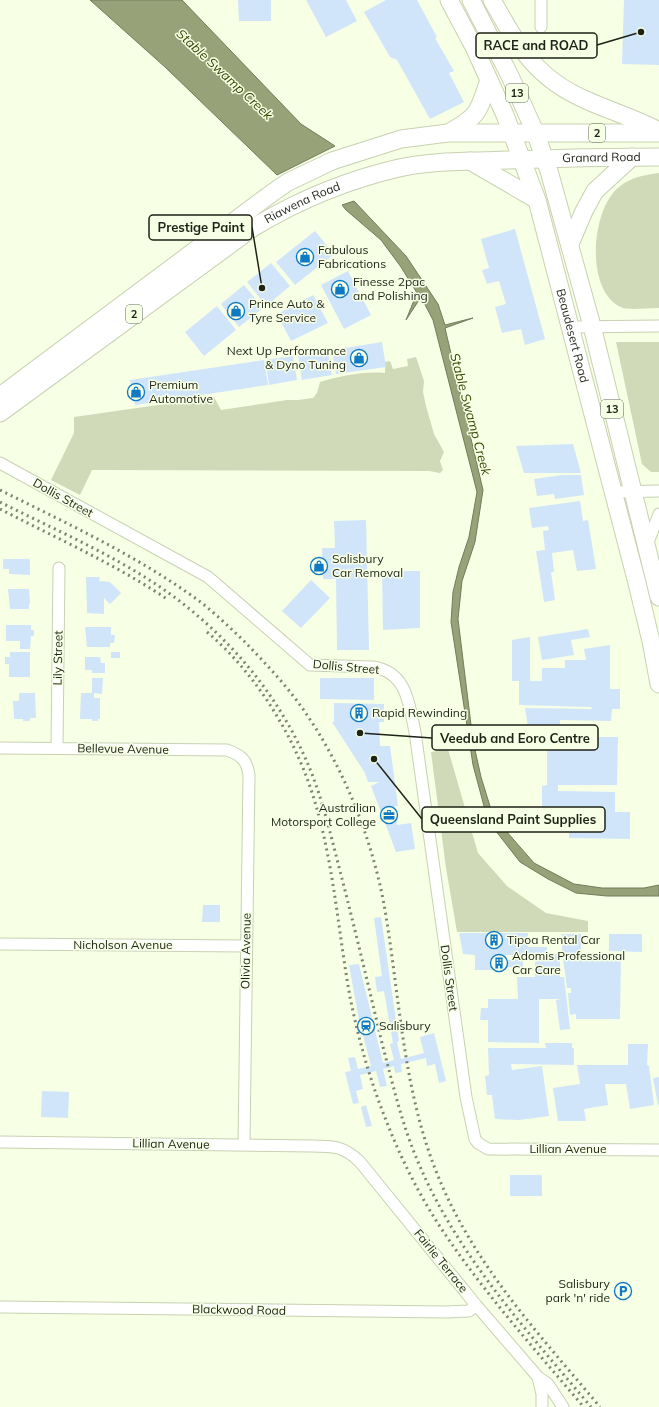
<svg xmlns="http://www.w3.org/2000/svg" width="659" height="1407" font-family="Mulish,sans-serif">
<rect width="100%" height="100%" fill="#f7ffe5"/>
<!-- green -->
<path fill="#d0dab8" d="M659,173V308C650,308 630,310 623,308C584,293 591,209 619,187C631,177 644,175 659,173Z
M616,342H659V472H651L642,464Z
M416,357L424,381L423,392L426,406L434,434L444,452L440,461L443,470L440,473L429,471L92,470L80,495L51,480L74,433V417L214,397L221,410L287,400H298L313,398L317,393L320,382C341,376 363,371 385,373V362L390,361L393,369L408,366L407,359Z
M448,749L478,853L507,886L546,913L588,921V932H457L446,868L431,752Z"/>
<!-- water -->
<path fill="#97a278" stroke="#737c5b" d="M90,0H182L301,124L335,146L277,175L165,67Z
M354,201L406,256L438,304L445,325L473,318L445,328L483,490L475,542L462,581L458,619L473,741L481,777L493,816L534,863L574,884L602,888H644L659,885V896H607L576,893L548,879L520,862L488,821L473,765L451,622L453,592L459,567L469,537L477,492L433,320L421,297L406,320L417,293L401,267L381,240L346,210L342,205Z"/>
<!-- building -->
<path fill="#d0e5fa" d="M238,0H271V21H239Z
M306,0H346L357,21L326,37Z
M386,0H417L437,37L435,38L454,71L449,73L464,102L430,119L397,60L390,57L364,12Z
M624,0H659V65L622,64Z
M515,229L545,339L525,345L521,329L502,333L495,307L506,304L499,281L487,284L482,270L489,268L481,239Z
M315,231L334,254L295,285L276,262Z
M271,263L290,286L266,306L247,282Z
M348,271L371,315L344,329L321,285Z
M244,285L263,308L239,327L221,304Z
M313,295L328,323L291,341L277,314Z
M217,306L236,330L204,356L185,332Z
M382,342L386,367L336,374L332,350Z
M328,350L332,375L302,380L298,355Z
M293,356L297,380L269,385L265,360Z
M264,360L268,385L135,405L130,380Z
M573,444L581,473H524L516,446Z
M562,475H581L584,495L555,499L554,494L537,496L534,479Z
M580,501L583,521L588,520L596,569L577,571L573,550L552,553L554,572H551L555,600L544,602L536,551L545,550L543,531L549,530L548,526L532,528L529,508Z
M366,520L369,650H337L336,579H323L322,548H335L334,521Z
M3,559H30V575L9,574V569H3Z
M382,571H420V628L383,630Z
M86,577H100L99,581L110,582L121,593L110,604L104,598V614L87,613Z
M311,580L330,598L301,628L282,611Z
M8,589H29L30,604H29V609H10Z
M6,625H31V630H34V636H31L30,649H20V641H6Z
M85,627H111V635H115L114,643H110V647H87Z
M588,629L590,637L571,640L574,655L542,660L538,637Z
M530,637V681H542V668H565V660H586L584,649L610,645V689H620V709H612L611,721L560,720V734L529,733L525,708L592,709L591,707L519,705V681H512V640Z
M10,652H30V677H9V664H5V657H10Z
M111,652H120V658H111Z
M85,657H100L101,663H105V673H92V670H85Z
M92,678H103L102,694L94,693V698H100V719H98V721H92V719H80L81,693H92Z
M320,678H374V700L320,699Z
M19,693H35L36,718H30V721H23V719H14L13,701H19Z
M334,703L384,704V722H379L380,746H390L398,806H395L397,825L411,823L415,849L396,852L371,786L379,782H368L365,773L332,722H334Z
M547,737H618L617,785H558V791L615,792V812H630V839L569,838V831L559,830V826H556V812H542V786L547,785Z
M203,905H220V922H202Z
M381,917L399,1041L397,1042L401,1059L424,1053L420,1037L434,1033L446,1081L439,1083L435,1064L427,1066L426,1058L401,1064L402,1072L395,1073L394,1066L383,1069L387,1086L380,1087L376,1071L360,1075L363,1089L356,1091L359,1103L353,1104L345,1072L351,1071L348,1058L355,1057L358,1069L371,1066L359,1020L349,965L359,964L383,1063L394,1060L390,1044L393,1043L384,991L377,992L375,977L382,976L374,918Z
M459,933H528V947H547V954H560V977H564L570,1029L560,1030L556,1000L561,999H539V1043L488,1042V1020H480L481,1008H488V999H518L517,977H535V955H505V960H513V956H523V968L505,967V970H475V955L463,954Z
M562,934H581V954H562Z
M609,934H642V952L609,951Z
M567,955L621,956L620,1019H576V1014L570,1015L568,993H571V988H567L563,959H567Z
M545,1043H572V1048H574V1065L511,1064L512,1070L542,1066L549,1116L519,1120L495,1119L492,1095H487L485,1076L489,1075L488,1048H546Z
M628,1044H648L647,1065L649,1066L654,1105L630,1109L626,1084H605L608,1105L584,1109L586,1121H558L553,1088L580,1084L577,1065H628Z
M659,1077V1105H658L653,1078Z
M42,1091L69,1092L68,1118L41,1117Z
M366,1105L372,1126L366,1127L361,1107Z
M510,1175H542V1196H510Z"/>
<g fill="none" stroke-linecap="round" stroke-linejoin="round">
<!-- minor casing -->
<g stroke="#c8d1b1" stroke-width="13">
<path id="minor" d="M541,27V0
M571,327L659,326
M0,463L208,577L310,665L373,667C407,672 409,704 415,732L466,1097L475,1139L478,1143L488,1149L659,1150
M613,492L659,491
M647,545L659,514
M0,748L227,750C241,755 247,760 249,775L244,1144
M57,748L59,568
M0,944L246,946
M0,1142L312,1146C333,1146 344,1146 360,1162L476,1305L538,1377L548,1384L563,1407
M0,1307L446,1312L469,1311L476,1305
M538,1377L542,1394V1407"/>
</g>
<!-- highway casing -->
<g stroke="#c8d1b1" stroke-width="19">
<g id="highway">
<path id="s1" d="M449,0L474,47L505,115L537,200L637,583L651,641L659,684"/>
<path d="M471,0L510,76L535,132L549,171L592,326L659,597"/>
<path d="M492,0C518,46 535,78 586,100C610,111 635,118 659,131"/>
<path d="M450,132C480,115 478,112 489,80"/>
<path d="M470,161L537,200"/>
<path d="M570,244L584,211L595,191L632,157"/>
<path d="M0,396L272,193L288,182L332,161L401,139L448,133H659"/>
<path id="s2" d="M0,413L254,227C299,200 347,180 399,168C435,160 471,162 508,160C558,158 608,157 659,157"/>
</g>
</g>
<!-- minor -->
<use href="#minor" stroke="#fff" stroke-width="11"/>
<!-- highway -->
<use href="#highway" stroke="#fff" stroke-width="17"/>
<!-- rail -->
<path stroke="#7e8372" stroke-width="3" stroke-dasharray="2 4" stroke-linecap="butt" d="M0,490C64,522 129,552 188,593C209,607 227,625 245,642C266,664 288,687 305,712C345,770 373,841 385,910C400,999 403,1091 438,1176C474,1265 539,1334 600,1407
M0,502C65,535 136,564 192,611C239,650 277,697 303,753C320,789 329,828 339,867C354,925 368,984 382,1043C392,1081 401,1121 416,1157C455,1253 525,1328 591,1407
M0,509C56,538 115,564 167,599
M207,632C252,670 288,726 308,781C333,850 337,925 350,997C358,1037 369,1077 384,1115C398,1152 416,1189 437,1222C479,1287 532,1346 582,1405"/>
</g>
<!-- icons -->
<defs>
<g id="shop-ring" transform="scale(0.9)"><circle r="9.5" fill="#f7ffe5" stroke="#0f7ac4" stroke-width="1.5"/><path d="M-5-2.5h2.3a2.7 3.5 0 0 1 5.4 0H5L5.5 6h-11ZM-1.5-2.5h3a1.5 2.3 0 0 0-3 0Z" fill="#0f7ac4"/></g>
<g id="building-ring" transform="scale(0.9)"><circle r="9.5" fill="#f7ffe5" stroke="#0f7ac4" stroke-width="1.5"/><path d="M-4-6H4V6H1V3H-1V6H-4ZM-2.5-4.3h1.7v1.8h-1.7ZM.8-4.3h1.7v1.8H.8ZM-2.5-1h1.7V.8h-1.7ZM.8-1h1.7V.8H.8Z" fill="#0f7ac4"/></g>
<g id="office-ring" transform="scale(0.9)"><circle r="9.5" fill="#f7ffe5" stroke="#0f7ac4" stroke-width="1.5"/><path d="M-6-3h4V-5.5h4V-3h4V5H-6ZM-1-4.5V-3h2v-1.5ZM-6 0V1H6V0Z" fill="#0f7ac4"/></g>
<g id="station-ring" transform="scale(0.9)"><circle r="9.5" fill="#f7ffe5" stroke="#0f7ac4" stroke-width="1.5"/><path d="M-3-6H3Q5-6 5-4V2Q5 4 3 4L4.5 6H3L1.5 4h-3L-3 6H-4.5L-3 4Q-5 4-5 2V-4Q-5-6-3-6ZM-3.5-4v3h7v-3ZM-3.5 1v1.5H-2V1ZM2 1v1.5H3.5V1Z" fill="#0f7ac4"/></g>
<g id="parking-ring" transform="scale(0.9)"><circle r="9.5" fill="#f7ffe5" stroke="#0f7ac4" stroke-width="1.5"/><path d="M-3.5-5.5H1a3.5 3.5 0 0 1 0 7H-1V5.5H-3.5ZM-1-3.4V-.6H.8a1.4 1.4 0 0 0 0-2.8Z" fill="#0f7ac4"/></g>
</defs>
<g fill-rule="evenodd">
<use href="#shop-ring" x="305" y="257"/>
<use href="#shop-ring" x="340" y="289"/>
<use href="#shop-ring" x="236" y="311"/>
<use href="#shop-ring" x="359" y="358"/>
<use href="#shop-ring" x="136" y="392"/>
<use href="#shop-ring" x="319" y="566"/>
<use href="#building-ring" x="359" y="713"/>
<use href="#office-ring" x="389" y="815"/>
<use href="#building-ring" x="494" y="940"/>
<use href="#building-ring" x="499" y="963"/>
<use href="#station-ring" x="366" y="1026"/>
<use href="#parking-ring" x="623" y="1291"/>
</g>
<g text-anchor="middle" stroke-width="3" stroke-linejoin="round" paint-order="stroke">
<!-- shield labels -->
<g fill="#f7ffe5" stroke="#606455" stroke-width="1">
<rect x="506" y="84" width="22" height="18" rx="3"/>
<rect x="589" y="124" width="16" height="18" rx="3"/>
<rect x="126" y="305" width="16" height="18" rx="3"/>
<rect x="601" y="400" width="22" height="18" rx="3"/>
</g>
<g font-size="11" font-weight="bold" fill="#1f2217">
<text x="517" y="97">13</text>
<text x="597" y="137">2</text>
<text x="134" y="318">2</text>
<text x="612" y="413">13</text>
</g>
<!-- street labels -->
<g font-size="12" fill="#1f2217" stroke="#f7ffe5">
<text dy="4" stroke="none"><textPath href="#s2" startOffset="675">Granard Road</textPath></text>
<text dy="4" stroke="none"><textPath href="#s2" startOffset="369">Riawena Road</textPath></text>
<text dy="4" stroke="none"><textPath href="#s1" startOffset="359">Beaudesert Road</textPath></text>
<text transform="translate(63 498) rotate(29)" y="4">Dollis Street</text>
<text transform="translate(58 658) rotate(-89)" y="4">Lily Street</text>
<text transform="translate(346 667) rotate(5)" y="4">Dollis Street</text>
<text transform="translate(123 749) rotate(1)" y="4">Bellevue Avenue</text>
<text x="123" y="949">Nicholson Avenue</text>
<text transform="translate(246 951) rotate(-89)" y="4">Olivia Avenue</text>
<text transform="translate(449 978) rotate(82)" y="4">Dollis Street</text>
<text transform="translate(171 1144) rotate(1)" y="4">Lillian Avenue</text>
<text x="568" y="1153">Lillian Avenue</text>
<text transform="translate(441 1261) rotate(51)" y="4">Fairlie Terrace</text>
<text transform="translate(239 1310) rotate(1)" y="4">Blackwood Road</text>
</g>
<!-- poi labels -->
<g font-size="12" fill="#1f2217" stroke="#f7ffe5" text-anchor="start">
<text x="318" y="254">Fabulous<tspan x="318" dy="14">Fabrications</tspan></text>
<text x="353" y="286">Finesse 2pac<tspan x="353" dy="14">and Polishing</tspan></text>
<text x="249" y="308">Prince Auto &amp;<tspan x="249" dy="14">Tyre Service</tspan></text>
<text x="346" y="355" text-anchor="end">Next Up Performance<tspan x="346" dy="14">&amp; Dyno Tuning</tspan></text>
<text x="149" y="389">Premium<tspan x="149" dy="14">Automotive</tspan></text>
<text x="332" y="563">Salisbury<tspan x="332" dy="14">Car Removal</tspan></text>
<text x="372" y="717">Rapid Rewinding</text>
<text x="376" y="812" text-anchor="end">Australian<tspan x="376" dy="14">Motorsport College</tspan></text>
<text x="507" y="944">Tipoa Rental Car</text>
<text x="512" y="960">Adomis Professional<tspan x="512" dy="14">Car Care</tspan></text>
<text x="379" y="1030">Salisbury</text>
<text x="610" y="1288" text-anchor="end">Salisbury<tspan x="610" dy="14">park 'n' ride</tspan></text>
</g>
<!-- water labels -->
<g font-size="13" font-style="italic" fill="#394600" stroke="#f7ffe5">
<text transform="translate(225 74) rotate(43)" y="5">Stable Swamp Creek</text>
<text transform="translate(471 414) rotate(75)" y="5">Stable Swamp Creek</text>
</g>
</g>
<!-- callouts -->
<path fill="none" stroke="#1f2217" stroke-width="1.5" d="M641 32L597 45M262 288L252 227M360 733L432 738M374 759L422 819"/>
<g fill="#1f2217" stroke="#f7ffe5" stroke-width="1.5">
<circle cx="641" cy="32" r="4"/>
<circle cx="262" cy="288" r="4"/>
<circle cx="360" cy="733" r="4"/>
<circle cx="374" cy="759" r="4"/>
</g>
<g fill="#f7ffe5" stroke="#1f2217" stroke-width="1.5">
<rect x="476" y="33" width="121" height="25" rx="4"/>
<rect x="149" y="215" width="103" height="25" rx="4"/>
<rect x="432" y="725" width="166" height="25" rx="4"/>
<rect x="422" y="807" width="183" height="25" rx="4"/>
</g>
<g font-size="13" text-anchor="middle" font-weight="bold" fill="#1f2217">
<text x="536" y="50">RACE and ROAD</text>
<text x="201" y="232">Prestige Paint</text>
<text x="515" y="743">Veedub and Eoro Centre</text>
<text x="513" y="824">Queensland Paint Supplies</text>
</g>
</svg>
